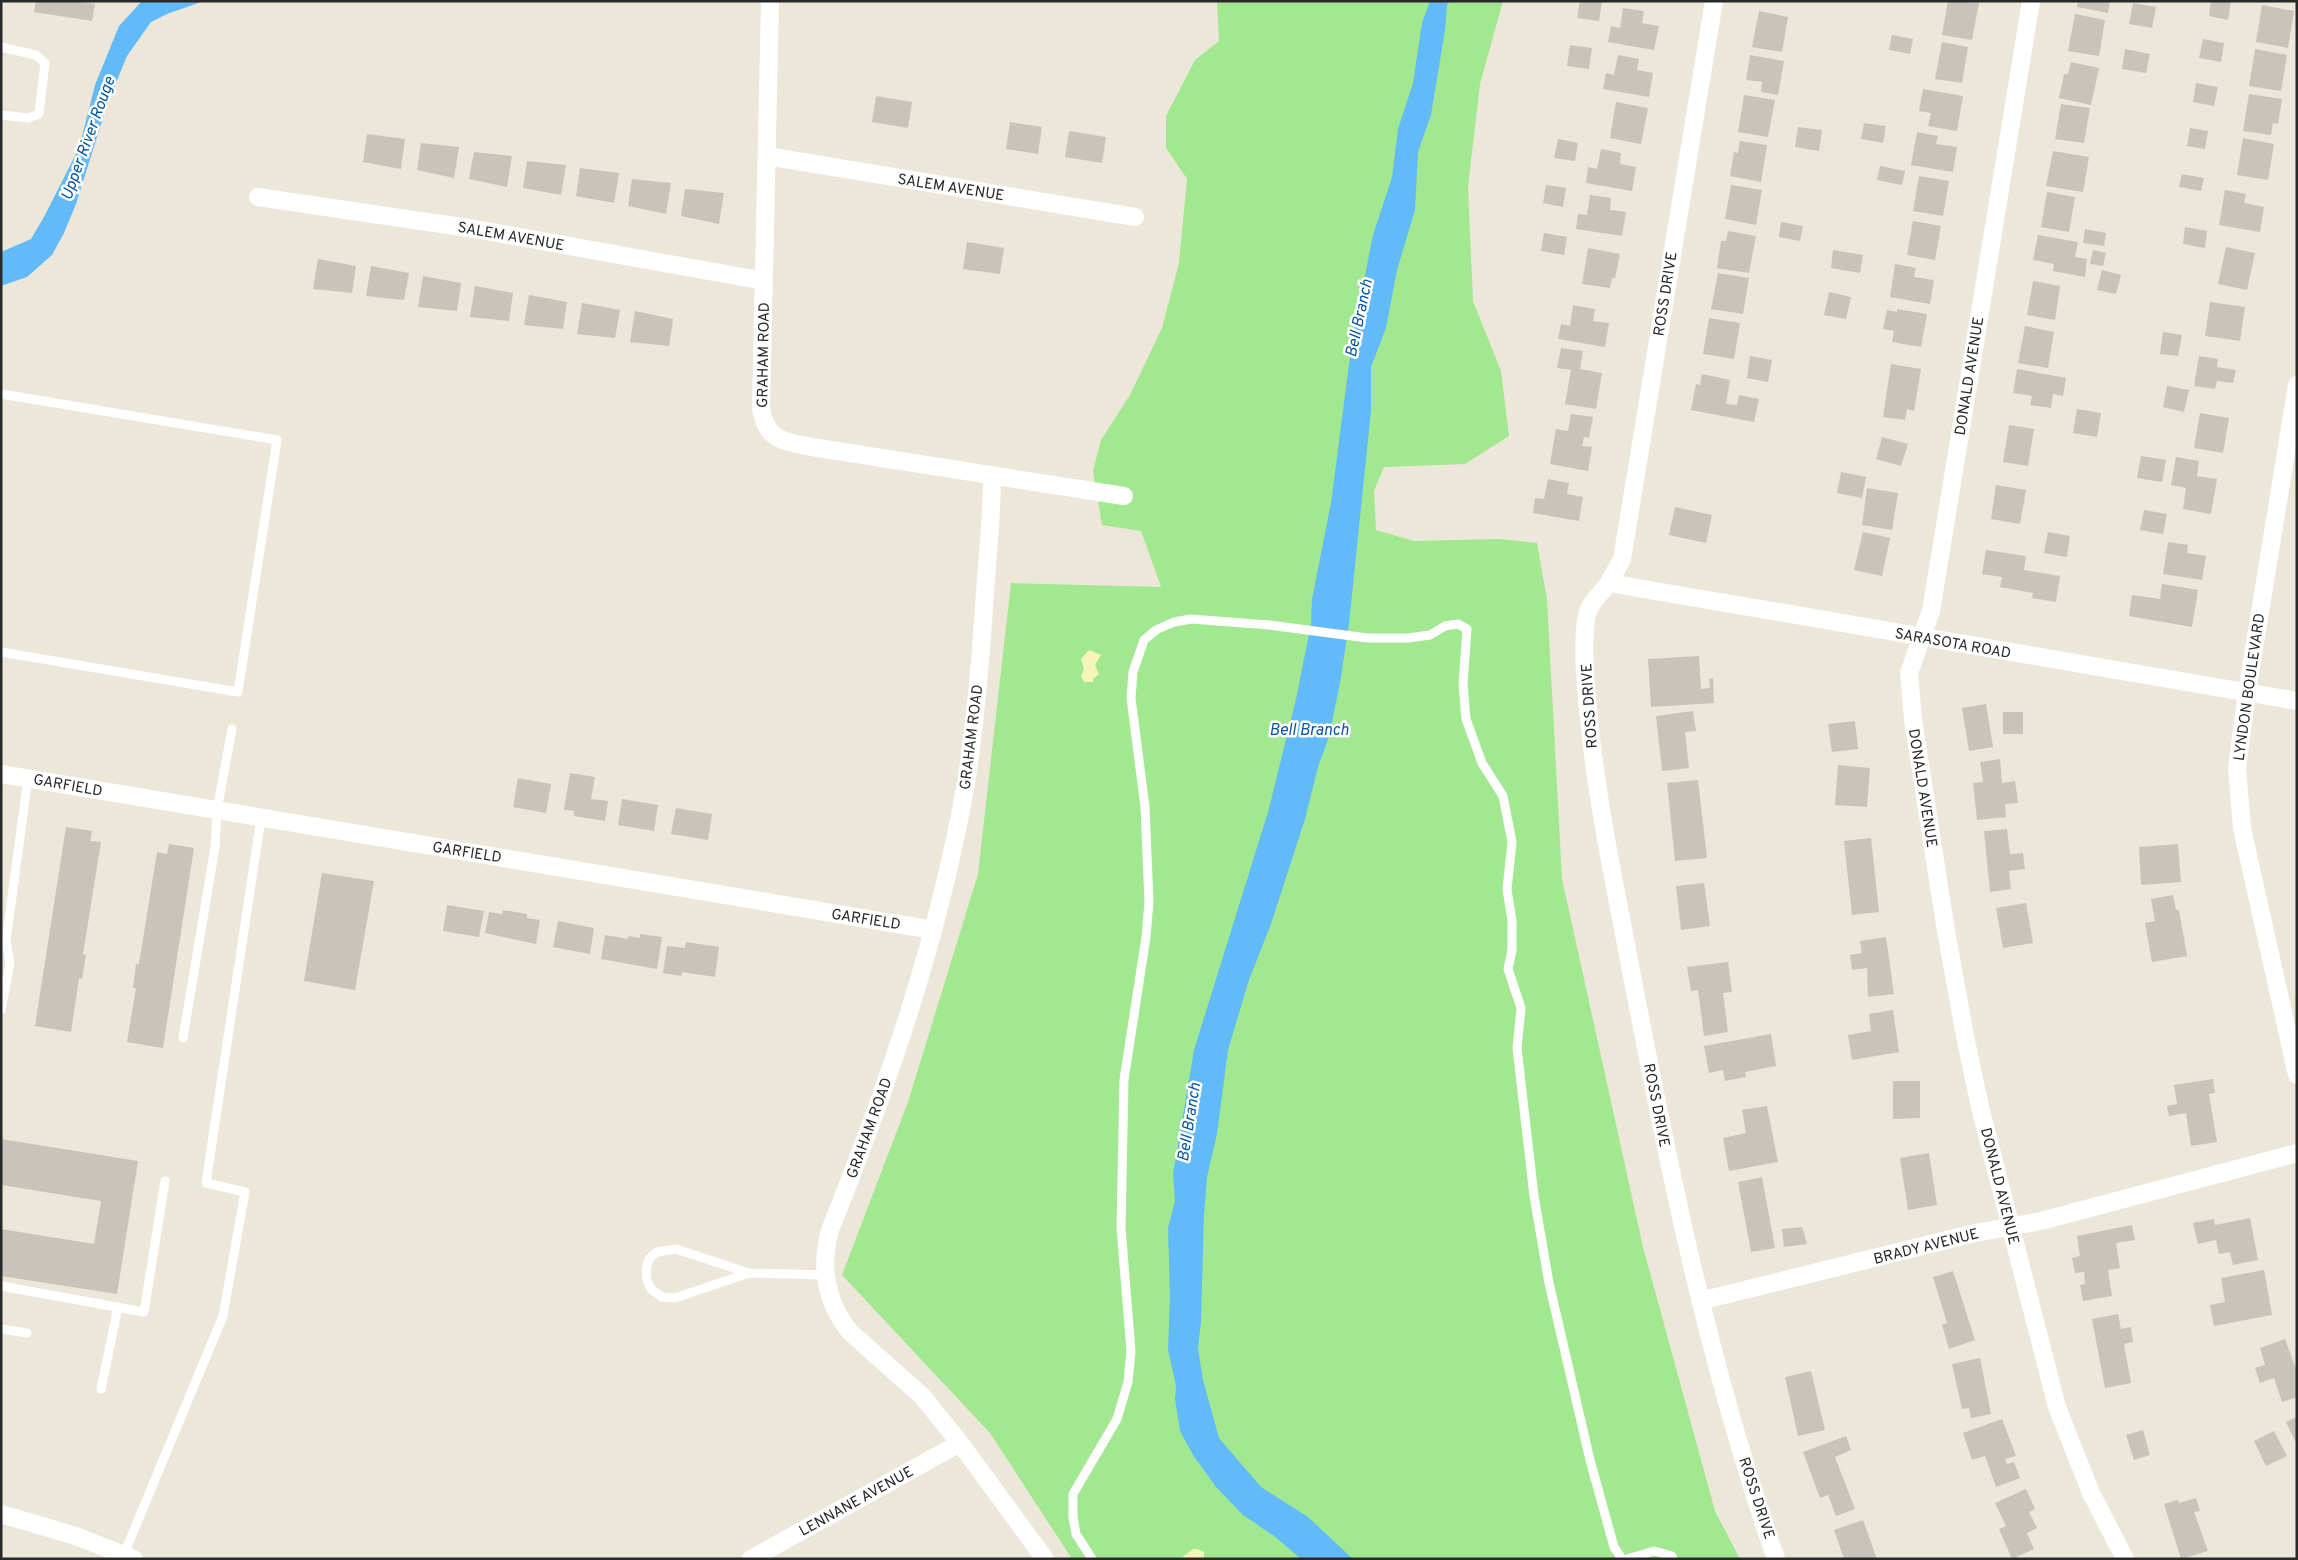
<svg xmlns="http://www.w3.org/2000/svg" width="2298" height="1560" font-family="Overpass,sans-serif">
<rect width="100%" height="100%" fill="#ede7d9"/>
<!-- green -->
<path fill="#a2e890" d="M1217,1H1503L1480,84L1468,187L1473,301L1501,371L1509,436L1465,464L1384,467L1374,491L1376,530L1414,541L1499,539L1537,543L1547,599L1562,879L1643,1247L1715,1511L1740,1559H1072L990,1433L842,1275L908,1102L978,874L1011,583L1161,587L1141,531L1102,525L1093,471L1101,440L1130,395L1162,328L1179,263L1187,179L1166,148V116L1195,60L1219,41Z"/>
<!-- sand -->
<path fill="#f5f4b9" d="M1089,650L1101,655L1095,665L1099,674L1093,679V682H1084L1081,676L1084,669L1081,659Z
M1193,1549H1197L1204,1552V1558L1180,1559Z"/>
<!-- water -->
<path fill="#62bbf8" d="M142,1H204L167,14L151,22L127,56L107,105L76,204L64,233L52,255L27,277L1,286V252L31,239L45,215L79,148L95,85L119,26Z
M1430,1H1450L1447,5L1445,30L1431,115L1418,152L1415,210L1397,270L1386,328L1371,367V411L1349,624L1340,683L1329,737L1318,767L1305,819L1271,924L1249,980L1228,1050L1217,1134L1207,1177L1204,1215L1201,1322L1198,1348L1203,1380L1219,1438L1261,1487L1308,1517L1353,1559H1301L1274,1536L1243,1515L1216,1487L1193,1455L1180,1431L1175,1399L1176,1386L1168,1350L1170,1296L1168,1228L1175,1201L1173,1174L1194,1050L1268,812L1296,699L1311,624L1312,599L1331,503L1352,341L1373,235L1392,177L1398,129L1413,83L1422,23Z"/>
<!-- building -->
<path fill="#c8c4b9" d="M36,1H76L95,4L92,21L34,12Z
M1580,1L1602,2L1599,21L1577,18Z
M1948,1L1979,3L1972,40L1942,35Z
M2078,1H2110L2108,13L2077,7Z
M2211,1H2231L2228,20L2209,16Z
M2133,3L2156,7L2152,28L2129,24Z
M2262,5L2294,11L2288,48L2256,42Z
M1623,8L1644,11L1642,23L1659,26L1654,50L1608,42L1611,26L1620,28Z
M1759,11L1788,17L1782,52L1752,47Z
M2075,14L2105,20L2099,56L2068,51Z
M1892,35L1913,39L1910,54L1889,50Z
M2203,39L2224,43L2221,62L2199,58Z
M1942,42L1968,47L1962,83L1935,79Z
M1570,45L1592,48L1589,69L1567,66Z
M2125,49L2150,54L2146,73L2122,69Z
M2255,49L2287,55L2281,91L2249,86Z
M1618,55L1639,59L1637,70L1653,73L1649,97L1603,89L1606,73L1614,75Z
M1750,55L1784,61L1778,95L1761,92L1762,82L1746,80Z
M2071,62L2099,68L2091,105L2059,98L2064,74H2068Z
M2196,83L2218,87L2214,106L2193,102Z
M1923,89L1963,96L1957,131L1928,126L1931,113L1919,111Z
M2249,94L2282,99L2278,124L2273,123L2271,135L2243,131Z
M1744,95L1775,100L1768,137L1738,132Z
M876,96L912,102L908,128L872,122Z
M1616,102L1648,108L1641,144L1610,138Z
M2061,104L2090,108L2084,143L2055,139Z
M1010,122L1042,127L1038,154L1006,149Z
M1864,123L1886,126L1883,143L1861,139Z
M1798,127L1822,130L1819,151L1795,147Z
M2190,128L2208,131L2205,149L2187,146Z
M1069,131L1106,137L1102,163L1065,157Z
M1917,132L1938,136L1936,144L1957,147L1953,172L1911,165Z
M367,134L405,139L401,169L363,162Z
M2243,138L2274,144L2268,180L2237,175Z
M1558,139L1578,143L1575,161L1554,158Z
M1740,141L1767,145L1761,182L1730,176L1734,152L1738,153Z
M421,143L459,147L454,178L417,170Z
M1601,149L1621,153L1620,164L1636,167L1632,191L1586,183L1588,167L1597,169Z
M2053,151L2089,157L2083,192L2046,186Z
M474,152L512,156L507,187L469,179Z
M527,161L566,165L561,195L523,188Z
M1880,166L1905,171L1902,185L1877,180Z
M580,168L619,173L614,203L576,196Z
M2182,174L2204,178L2201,191L2179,187Z
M1919,176L1949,181L1943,216L1913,211Z
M632,179L671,183L666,214L628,206Z
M1546,185L1566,188L1563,207L1543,203Z
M1731,185L1762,190L1756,225L1725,219Z
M685,189L724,193L719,224L681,216Z
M2225,190L2246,194L2244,203L2264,207L2260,232L2219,225Z
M2047,192L2075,197L2069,232L2041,227Z
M1590,195L1611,198L1610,210L1626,212L1622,236L1576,229L1578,214L1587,215Z
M1913,221L1941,226L1935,260L1907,255Z
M1781,222L1803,226L1800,241L1779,237Z
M2185,227L2207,231L2205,248L2183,244Z
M2085,229L2106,233L2104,246L2083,243Z
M1728,231L1756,236L1749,273L1717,268L1721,241H1726Z
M1544,233L1567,237L1564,255L1541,251Z
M2038,235L2078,242L2075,257L2087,259L2085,277L2053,271L2054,264L2033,260Z
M967,242L1004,248L1000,274L963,269Z
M2226,247L2255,253L2247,290L2218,284Z
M1588,248L1620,254L1615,278H1612L1610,288L1582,284Z
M1833,250L1863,255L1860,273L1831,268Z
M2093,250L2106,253L2103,266L2090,264Z
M318,259L356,266L352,293L313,289Z
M1895,264L1916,268L1914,277L1934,280L1930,304L1890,297Z
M371,266L409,273L404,300L366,296Z
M2102,270L2121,275L2116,294L2097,290Z
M1718,273L1749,278L1743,314L1711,309Z
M423,276L461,283L457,311L418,307Z
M2033,281L2060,286L2055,320L2027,315Z
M475,286L513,293L509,321L470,317Z
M1829,292L1851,297L1846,319L1824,315Z
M529,295L567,302L563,329L524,325Z
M2210,302L2245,307L2240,341L2205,336Z
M582,303L620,310L615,338L577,334Z
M1573,305L1595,309L1593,321L1609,323L1605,347L1558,339L1561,324L1570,326Z
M1897,309L1927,314L1921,347L1892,342L1894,331L1883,329L1887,310L1897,312Z
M635,311L673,319L669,346L630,342Z
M1709,318L1740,323L1734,359L1703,354Z
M2025,326L2054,332L2048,368L2018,363Z
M2163,332L2182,335L2178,356L2160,354Z
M1561,348L1583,351L1580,369L1602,373L1596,409L1565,404L1571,370L1557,368Z
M1750,356L1772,360L1768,382L1747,378Z
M2199,356L2218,359L2217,367L2236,370L2233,383L2217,381L2215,389L2194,386Z
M1891,364L1921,369L1914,411L1907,409L1905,420L1883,417Z
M2017,369L2066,378L2063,396L2053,394L2051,408L2030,405L2032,396L2013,393Z
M1702,374L1730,380L1726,404L1737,405L1739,395L1759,399L1754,422L1691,410L1696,384L1700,385Z
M2167,386L2189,390L2184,412L2163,407Z
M2077,409L2101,413L2097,437L2073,433Z
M2200,413L2229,418L2223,453L2194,448Z
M1571,414L1593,417L1589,438L1584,437L1582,446L1592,447L1588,471L1550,464L1556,429L1568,431Z
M2009,425L2034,429L2028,466L2003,462Z
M1882,437L1908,444L1901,466L1876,459Z
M2141,456L2166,460L2162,482L2137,478Z
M2176,457L2199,461L2197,476L2217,479L2211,514L2183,509L2186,488L2171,485Z
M1841,472L1866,477L1862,498L1837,493Z
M1548,479L1569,483L1567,494L1583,497L1579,521L1533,513L1535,498L1544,499Z
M1996,485L2026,490L2020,524L1991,519Z
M1867,488L1898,493L1892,530L1862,525Z
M1675,507L1712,515L1706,543L1669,535Z
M2144,510L2167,514L2163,534L2140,530Z
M1863,532L1890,538L1882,576L1854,570Z
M2048,532L2070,536L2067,557L2044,553Z
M2168,542L2188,545L2187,553L2206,556L2202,580L2163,574Z
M1986,550L2026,556L2024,570L2060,576L2056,602L2032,598L2033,593L2000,587L2002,577L1982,574Z
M2162,584L2198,590L2192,627L2129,616L2132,595L2160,599Z
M1699,656L1701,689L1710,688L1709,679L1713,678L1714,703L1651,707L1648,659Z
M1986,704L1993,747L1969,751L1962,708Z
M1693,711L1696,731L1685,732L1689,768L1662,771L1656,716Z
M2003,712H2023V734H2003Z
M1855,721L1858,749L1832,752L1828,724Z
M2000,759L2002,783L2015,781L2018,803L2005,804L2006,817L1977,820L1973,783L1983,782L1980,762Z
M1838,765L1870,768L1867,807L1835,805Z
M570,773L595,777L591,799L608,801L605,821L574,816V811L564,810Z
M518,778L551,784L546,813L513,807Z
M1698,780L1707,858L1675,861L1667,783Z
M622,799L658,805L654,831L618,825Z
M676,808L712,814L708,840L671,834Z
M66,827L92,831L90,841L101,842L83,954L86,955L82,979L79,978L71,1032L35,1026Z
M2007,829L2010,854L2023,853L2025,869L2009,871L2011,889L1990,892L1984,831Z
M1871,838L1879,912L1852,915L1844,841Z
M169,844L194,848L163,1048L127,1042L136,988H133L136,964H139L157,852L167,854Z
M2178,844L2181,882L2141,885L2139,847Z
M322,873L374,881L355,990L304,981Z
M1704,883L1710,926L1681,930L1676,886Z
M2173,895L2176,910H2179L2187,956L2152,962L2145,923L2155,921L2151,899Z
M2026,903L2033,943L2003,948L1996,908Z
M447,905L484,911L479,937L443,931Z
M503,910L527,914V918L540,920L536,944L485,933L489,912L502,914Z
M558,921L594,928L590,954L553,947Z
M640,934L662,937L657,969L601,959L605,935L628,939V936L640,938Z
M1886,937L1894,994L1868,997L1867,968L1852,970L1850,955L1862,953L1860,941Z
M686,942L719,947L715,977L682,972L681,976L663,973L667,946L685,948Z
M1728,962L1732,992L1723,993L1728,1032L1704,1036L1698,990L1691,991L1687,967Z
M1893,1010L1899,1052L1852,1060L1848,1035L1871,1031L1869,1014Z
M1771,1034L1776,1066L1745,1072L1746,1077L1725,1081L1723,1070L1709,1073L1704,1046Z
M2213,1079L2215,1093L2209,1094L2217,1142L2191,1146L2186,1113L2169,1116L2167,1106L2177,1104L2174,1085Z
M1893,1081H1920V1118L1893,1119Z
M1767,1106L1778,1162L1729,1171L1723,1138L1746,1133L1742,1110Z
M1,1139L138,1161L117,1294L1,1276V1229L94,1244L101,1201L1,1185Z
M1929,1153L1937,1205L1908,1210L1900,1158Z
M1762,1177L1775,1248L1751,1252L1738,1182Z
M2250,1218L2258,1260L2233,1265L2230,1252L2219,1254L2216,1240L2198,1244L2193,1223L2214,1219L2215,1225Z
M2132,1225L2135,1240L2116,1243L2120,1268L2108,1270L2112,1296L2083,1301L2080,1285L2085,1284L2084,1272L2075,1273L2072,1258L2080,1256L2077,1236Z
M1802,1227L1807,1244L1784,1247L1782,1229Z
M2264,1270L2272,1315L2214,1326L2210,1305L2225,1302L2221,1278Z
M1953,1271L1975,1340L1949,1349L1942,1325L1947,1323L1933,1277Z
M2118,1314L2121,1329L2131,1327L2133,1342L2124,1344L2131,1383L2105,1388L2092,1319Z
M2285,1339L2297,1372V1397L2282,1402L2274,1378L2260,1383L2255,1368L2265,1365L2260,1348Z
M1980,1358L1991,1414L1971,1418L1969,1408L1962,1409L1952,1364Z
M1811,1371L1825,1430L1798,1436L1785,1377Z
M2297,1417V1445L2286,1422Z
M2002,1419L2016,1456L2005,1459L2007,1464L2014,1462L2020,1478L1996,1487L1985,1456L1972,1460L1963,1433Z
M2143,1430L2150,1455L2134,1460L2126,1435Z
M2274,1431L2287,1456L2266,1466L2254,1441Z
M1846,1436L1851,1450L1835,1457L1855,1509L1836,1516L1828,1495L1820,1498L1803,1452Z
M2026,1489L2035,1509L2029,1512L2037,1528L2027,1533L2034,1549L2012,1559L1999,1529L2006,1526L1995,1503Z
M2196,1498L2200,1511L2194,1512L2208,1551L2181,1559L2164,1504L2178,1500L2179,1503Z
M1863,1520L1877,1559H1844L1834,1530Z"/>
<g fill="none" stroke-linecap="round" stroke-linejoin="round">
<!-- lane -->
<path stroke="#fff" stroke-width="9" d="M1,47L36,55L45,63L39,114L28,118L1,115
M1,394L277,440L238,692L1,652
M1,1010L10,963L6,941L28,778
M183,1038L215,847L217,810L232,729
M749,1273L676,1249L657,1252L649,1259L646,1270L647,1281L651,1289L662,1297L675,1298L749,1273L825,1275
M1,1286L144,1312L165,1181
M1,1329L27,1333
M101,1389L118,1307
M124,1554L223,1316L245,1192L206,1183L261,818
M1092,1559L1076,1534L1073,1517V1494L1117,1419L1128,1382L1131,1351L1121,1228L1124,1080L1146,937L1149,902L1145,807L1131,698L1133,672L1144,640L1156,630L1174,622L1191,619L1269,625L1367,638H1408L1430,635L1445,626L1458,624L1467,629L1463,684L1466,719L1482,763L1503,796L1512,842L1507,889L1512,921V950L1508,969L1521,1008L1517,1048L1534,1196L1549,1283L1590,1460L1614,1547L1622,1559
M1627,1559L1654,1551L1672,1556L1673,1559"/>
<!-- street -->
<path stroke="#fff" stroke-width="18" d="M770,1L761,408C766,441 784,441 812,447L1124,496
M1714,1L1622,559C1618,566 1614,574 1610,581C1601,595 1588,602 1586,620C1582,652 1586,687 1589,719C1596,791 1610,862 1624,934C1664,1145 1705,1356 1776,1559
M2031,1L1931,611L1909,673L1913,719L1946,931L1965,1036L1980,1107L2057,1407L2091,1493L2125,1559
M767,156L1135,217
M258,197L475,229L764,281
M2297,385L2247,692L2237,768L2242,828L2297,1075
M992,475C992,514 988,553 985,592C981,656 976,720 966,783C939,937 888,1086 830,1230C820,1267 826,1302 850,1332L922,1396L960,1443L1045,1559
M1609,583L2297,701
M1,774L933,930
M1700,1301L1975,1233L2041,1221L2297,1153
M1,1514L76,1536L134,1559
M751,1559L960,1443"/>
</g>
<g text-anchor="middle" stroke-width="5" stroke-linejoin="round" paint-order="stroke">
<!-- street labels -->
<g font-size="15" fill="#292929" stroke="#fff">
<text transform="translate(951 187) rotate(9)" y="5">SALEM AVENUE</text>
<text transform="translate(511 236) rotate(10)" y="5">SALEM AVENUE</text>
<text transform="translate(1665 294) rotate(-81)" y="5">ROSS DRIVE</text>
<text transform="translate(763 355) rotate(-89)" y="5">GRAHAM ROAD</text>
<text transform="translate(1969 376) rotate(-81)" y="5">DONALD AVENUE</text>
<text transform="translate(1953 643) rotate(10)" y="5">SARASOTA ROAD</text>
<text transform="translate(2249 687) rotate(-82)" y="5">LYNDON BOULEVARD</text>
<text transform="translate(1589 706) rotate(-94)" y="5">ROSS DRIVE</text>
<text transform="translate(971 737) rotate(-83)" y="5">GRAHAM ROAD</text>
<text transform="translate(68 785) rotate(10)" y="5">GARFIELD</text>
<text transform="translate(1923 788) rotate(81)" y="5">DONALD AVENUE</text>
<text transform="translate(467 852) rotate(9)" y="5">GARFIELD</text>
<text transform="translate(866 919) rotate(9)" y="5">GARFIELD</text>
<text transform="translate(1657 1105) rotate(79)" y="5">ROSS DRIVE</text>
<text transform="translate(869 1128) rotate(-70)" y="5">GRAHAM ROAD</text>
<text transform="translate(2000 1186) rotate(76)" y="5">DONALD AVENUE</text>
<text transform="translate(1926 1246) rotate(-14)" y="5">BRADY AVENUE</text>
<text transform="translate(1757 1498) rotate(72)" y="5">ROSS DRIVE</text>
<text transform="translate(856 1501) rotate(-29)" y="5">LENNANE AVENUE</text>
</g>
<!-- water labels -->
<g font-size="16" font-style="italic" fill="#0255a3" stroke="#fff">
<text transform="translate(87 138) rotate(-70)" y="6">Upper River Rouge</text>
<text transform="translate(1358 318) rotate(-78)" y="6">Bell Branch</text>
<text x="1309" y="735">Bell Branch</text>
<text transform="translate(1188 1122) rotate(-81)" y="6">Bell Branch</text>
</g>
</g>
<!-- border -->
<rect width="2298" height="1560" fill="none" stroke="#292929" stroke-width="5"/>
</svg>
